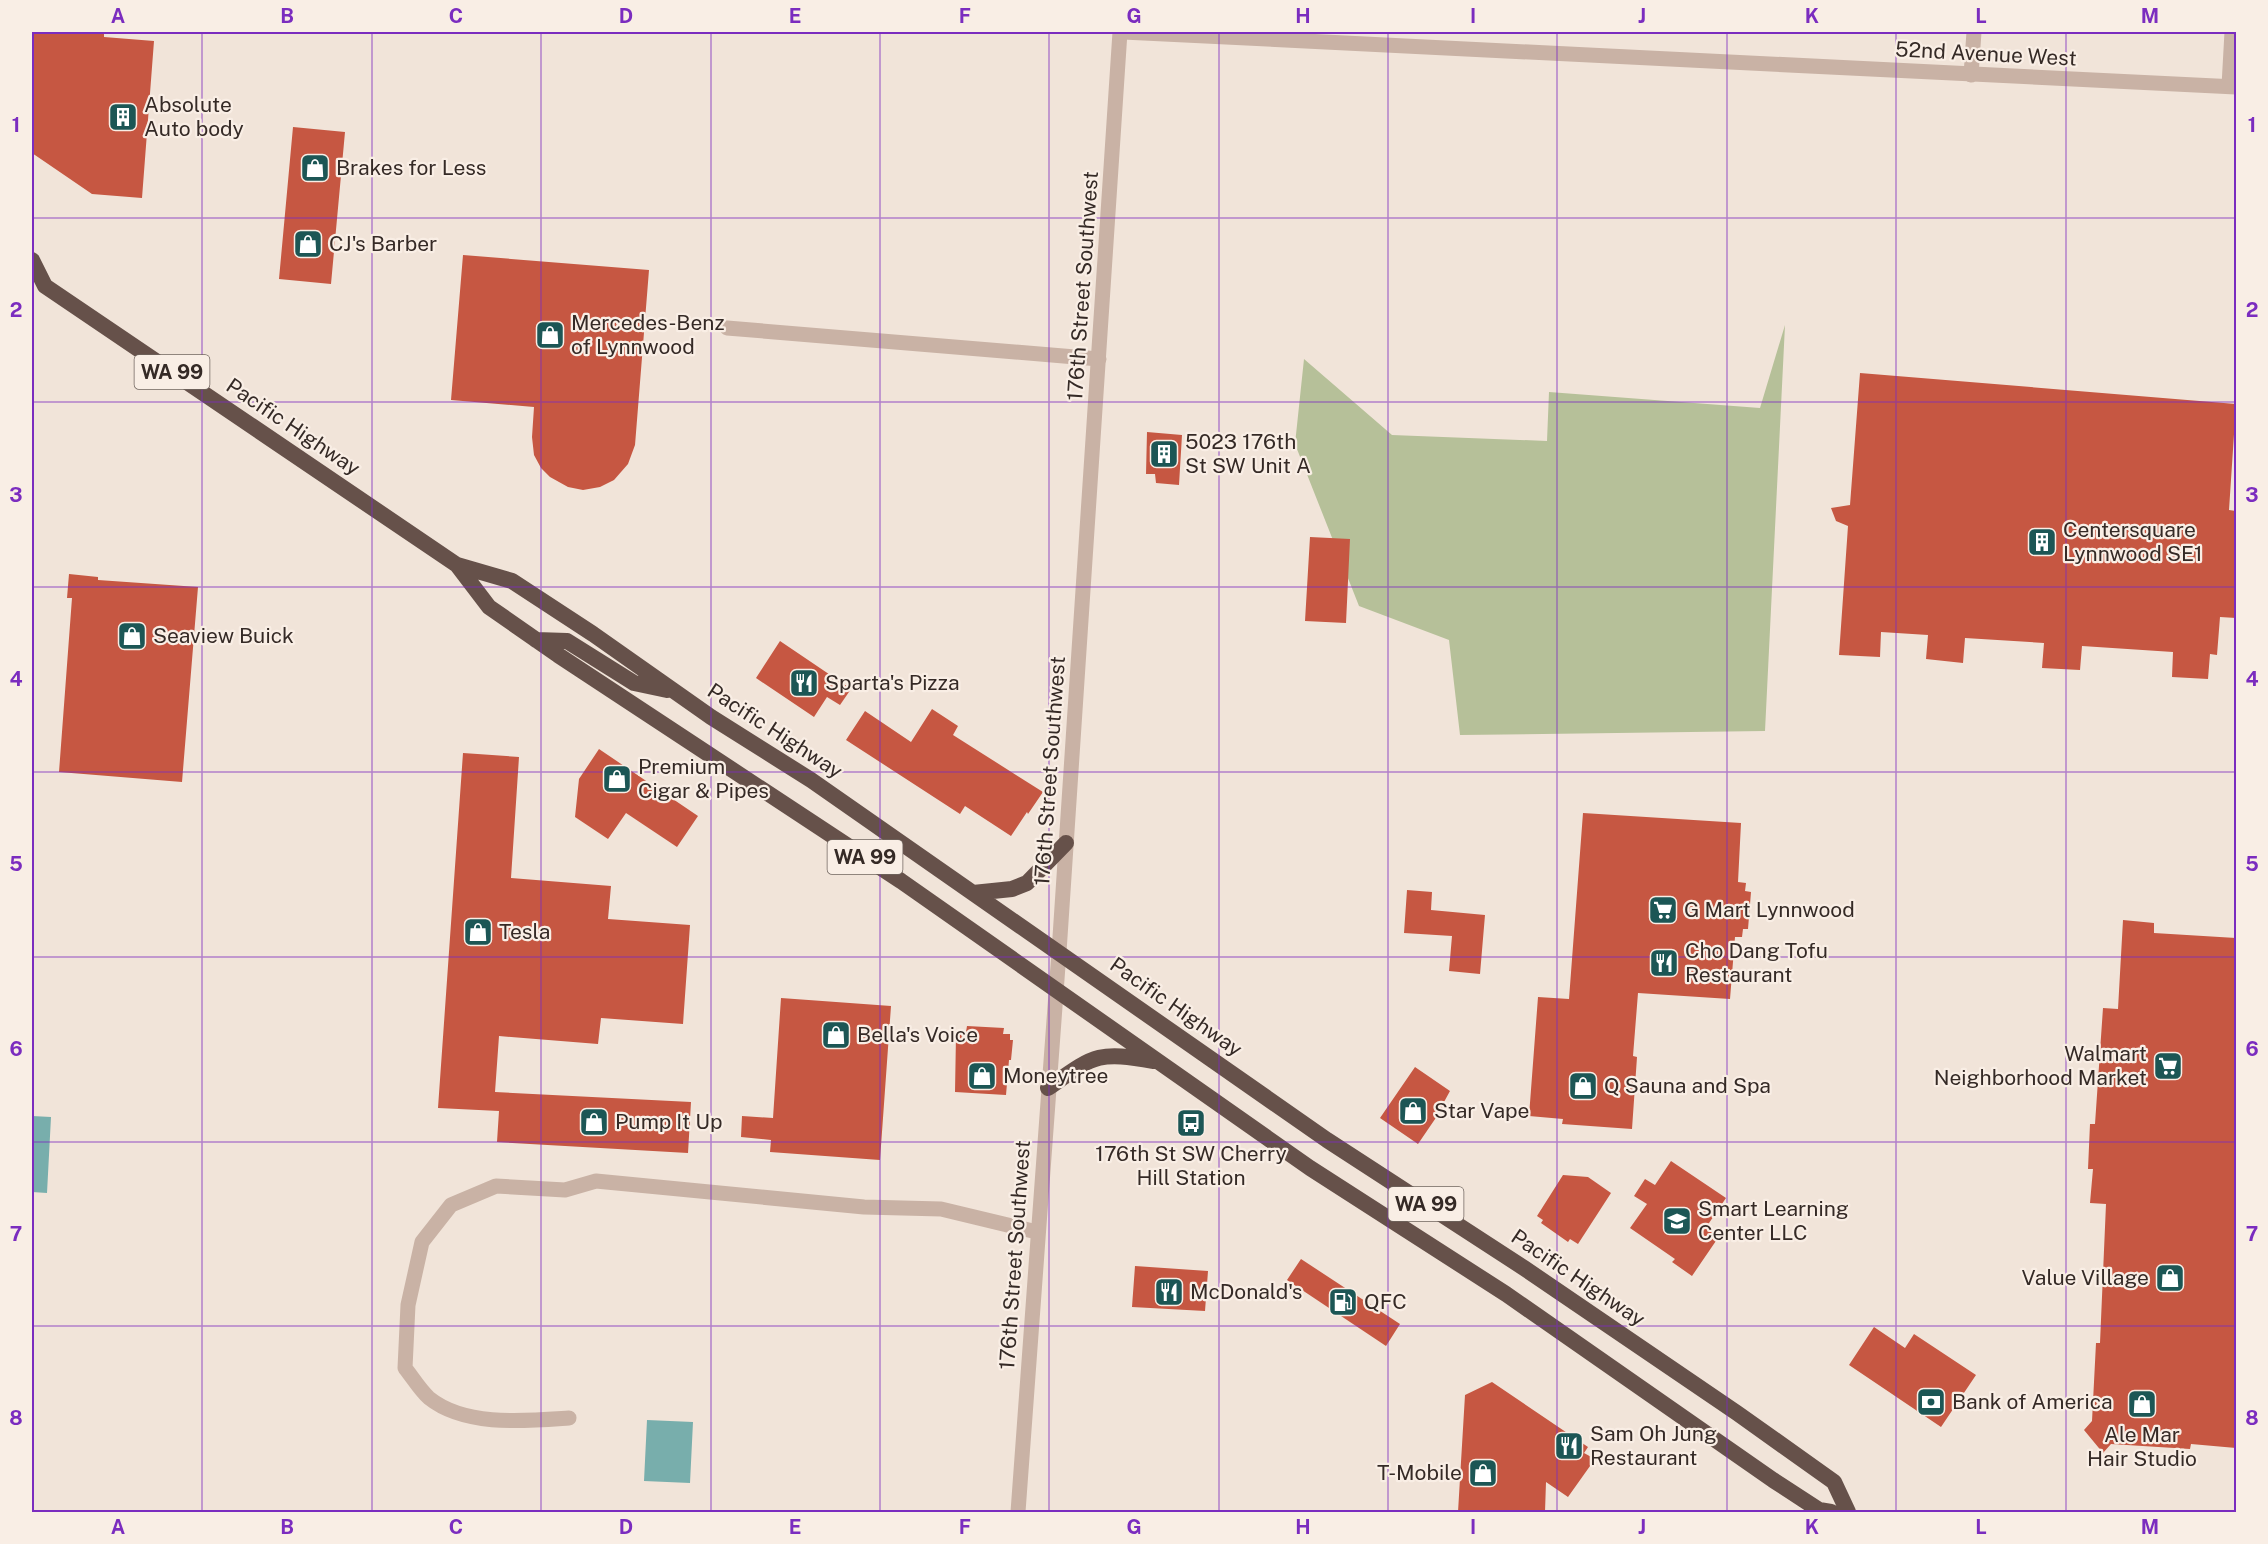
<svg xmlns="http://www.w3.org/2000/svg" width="2268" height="1544" font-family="'Public Sans',sans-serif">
<rect width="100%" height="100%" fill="#f1e4d9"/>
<!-- green -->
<path fill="#b6c099" d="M1785,325L1765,731L1460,735L1449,640L1359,606L1295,444L1304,359L1392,435L1547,441L1549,392L1760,408Z"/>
<!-- water -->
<path fill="#78aeac" d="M32,1116L51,1117L47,1193L32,1192Z
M647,1420L693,1422L690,1483L644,1481Z"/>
<!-- building -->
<path fill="#c65742" d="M32,32H104V37L154,41L142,198L92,194L32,153Z
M293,127L345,132L331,284L279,279Z
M463,255L649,270L635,445L628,464L614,480L600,487L583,490L568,487L550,477L541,468L534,455L532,437L534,407L451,400Z
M1860,373L2236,404L2229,510L2236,511V618L2220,617L2217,655L2210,654L2208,679L2172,677L2173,652L2082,646L2080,670L2042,668L2044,643L1965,638L1963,663L1926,659L1928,635L1881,632L1880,657L1839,655L1848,526L1836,521L1831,508L1850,505Z
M1147,432L1182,435L1179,485L1156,483L1155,474H1146Z
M1310,537L1350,539L1346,623L1305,621Z
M69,574L98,577V580L198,587L182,782L59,772L72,598H67Z
M780,641L851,689L840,705L827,697L814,717L756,678Z
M932,709L958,726L953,735L1043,792L1028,814L1027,812L1011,836L965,806L960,814L846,740L865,711L911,742Z
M599,749L698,816L677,847L626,813L608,839L575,817L579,779Z
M463,753L519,757L511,878L611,886L608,919L690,925L683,1024L601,1018L598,1044L499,1036L495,1092L691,1102L688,1153L497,1142L499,1111L438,1108Z
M1583,813L1741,823L1738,882L1746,883L1745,891L1751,892L1748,929H1743L1742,937H1735L1730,999L1638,993L1633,1056L1637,1057L1632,1129L1562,1124L1563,1119L1529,1116L1538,997L1569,999Z
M1407,890L1432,892L1431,910L1485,915L1480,974L1449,971L1452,936L1404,933Z
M2123,920L2154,923V933L2236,938V1448L2191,1444L2190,1449L2111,1444L2103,1453L2084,1430L2092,1421L2096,1343H2100L2106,1204L2090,1203L2093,1169H2088L2090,1124H2095L2103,1008L2118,1009Z
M781,998L891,1006L880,1160L770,1152L771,1140L741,1137L742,1116L773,1118Z
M967,1026L1004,1028L1003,1034H1010V1040H1013L1011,1060H1009L1006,1095L955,1092L956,1035H960V1031L966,1032Z
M1415,1067L1450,1091L1444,1102L1446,1103L1418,1144L1380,1118Z
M1671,1161L1726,1198L1707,1226L1720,1235L1692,1276L1672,1262L1675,1259L1630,1228L1647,1204L1634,1196L1645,1179L1655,1185Z
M1563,1175L1588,1177L1611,1193L1578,1244L1570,1239L1568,1242L1541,1223L1543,1220L1537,1216Z
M1301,1259L1400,1324L1386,1346L1287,1280Z
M1135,1266L1208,1271L1205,1311L1132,1307Z
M1874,1327L1905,1348L1914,1334L1976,1375L1941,1427L1849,1365Z
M1492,1382L1588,1447L1584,1453L1595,1459L1568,1497L1546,1482L1545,1512H1458L1465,1395Z"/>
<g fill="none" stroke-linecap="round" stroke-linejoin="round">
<!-- minor -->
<path stroke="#c9b2a5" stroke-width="15" d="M1971,75L1974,32
M2229,86L2232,32
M727,328L1099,359
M569,1418C525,1421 465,1427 429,1398C420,1390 413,1378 405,1368L408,1305L422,1242L451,1205L496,1186L565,1190L596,1181L864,1207L941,1209L1037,1232"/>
<!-- tertiary -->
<path stroke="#c9b2a5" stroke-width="15" d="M1123,32L2236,87
M1018,1512L1059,952L1120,32"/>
<!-- trunk -->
<path stroke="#66514a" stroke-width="16" d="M32,260L45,286L457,565L489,607L558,655L901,881L1310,1168L1506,1294L1773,1480L1819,1510L1831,1512
M457,565L512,581L593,634L711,717L811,780L1327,1140L1524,1268L1737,1413L1834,1482L1848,1512
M536,640L567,641L634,683L667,690
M973,893L1012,889L1027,883L1066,843
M1048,1088C1095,1055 1097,1051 1154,1061"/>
</g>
<!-- grid -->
<path fill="none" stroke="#7b2cbf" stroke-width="1.5" stroke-opacity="0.55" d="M202,32V1512M372,32V1512M541,32V1512M711,32V1512M880,32V1512M1049,32V1512M1219,32V1512M1388,32V1512M1557,32V1512M1727,32V1512M1896,32V1512M2066,32V1512M32,218H2236M32,402H2236M32,587H2236M32,772H2236M32,957H2236M32,1142H2236M32,1326H2236"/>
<!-- icons -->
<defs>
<g id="building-square" transform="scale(1.5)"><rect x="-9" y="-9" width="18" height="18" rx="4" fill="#1c5655" stroke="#f9eee5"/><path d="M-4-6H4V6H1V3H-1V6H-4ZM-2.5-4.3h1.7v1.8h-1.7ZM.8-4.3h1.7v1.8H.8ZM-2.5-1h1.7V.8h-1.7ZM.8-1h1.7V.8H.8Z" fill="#fff"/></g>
<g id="shop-square" transform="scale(1.5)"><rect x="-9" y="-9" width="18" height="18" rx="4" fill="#1c5655" stroke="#f9eee5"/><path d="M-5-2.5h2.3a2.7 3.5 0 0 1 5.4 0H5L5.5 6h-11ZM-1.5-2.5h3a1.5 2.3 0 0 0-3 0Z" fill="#fff"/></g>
<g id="restaurant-square" transform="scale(1.5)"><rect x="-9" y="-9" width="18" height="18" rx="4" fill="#1c5655" stroke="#f9eee5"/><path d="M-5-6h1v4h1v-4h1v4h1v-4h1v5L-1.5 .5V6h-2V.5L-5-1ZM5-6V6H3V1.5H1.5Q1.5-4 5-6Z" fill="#fff"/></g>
<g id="supermarket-square" transform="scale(1.5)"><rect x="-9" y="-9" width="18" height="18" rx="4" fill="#1c5655" stroke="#f9eee5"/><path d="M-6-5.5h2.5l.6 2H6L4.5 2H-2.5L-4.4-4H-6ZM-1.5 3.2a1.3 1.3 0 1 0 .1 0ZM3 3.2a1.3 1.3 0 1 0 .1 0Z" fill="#fff"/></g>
<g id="bus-square" transform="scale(1.5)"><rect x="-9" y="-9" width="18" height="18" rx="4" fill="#1c5655" stroke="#f9eee5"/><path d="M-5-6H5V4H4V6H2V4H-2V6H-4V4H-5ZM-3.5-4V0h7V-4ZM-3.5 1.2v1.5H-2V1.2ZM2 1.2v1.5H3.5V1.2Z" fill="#fff"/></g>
<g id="school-square" transform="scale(1.5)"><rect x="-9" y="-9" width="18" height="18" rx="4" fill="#1c5655" stroke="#f9eee5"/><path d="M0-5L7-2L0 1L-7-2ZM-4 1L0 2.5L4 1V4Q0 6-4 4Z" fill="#fff"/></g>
<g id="fuel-square" transform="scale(1.5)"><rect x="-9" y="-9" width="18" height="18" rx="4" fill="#1c5655" stroke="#f9eee5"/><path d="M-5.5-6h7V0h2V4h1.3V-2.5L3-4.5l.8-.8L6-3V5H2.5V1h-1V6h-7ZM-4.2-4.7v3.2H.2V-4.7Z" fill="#fff"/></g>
<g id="bank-square" transform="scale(1.5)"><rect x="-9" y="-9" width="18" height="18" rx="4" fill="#1c5655" stroke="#f9eee5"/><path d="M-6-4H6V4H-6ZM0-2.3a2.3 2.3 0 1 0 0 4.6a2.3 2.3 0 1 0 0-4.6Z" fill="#fff"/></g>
</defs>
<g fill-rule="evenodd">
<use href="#building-square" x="123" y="117"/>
<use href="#shop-square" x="315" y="168"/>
<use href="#shop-square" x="308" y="244"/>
<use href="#shop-square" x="550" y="335"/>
<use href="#building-square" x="1164" y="454"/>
<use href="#building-square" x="2042" y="542"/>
<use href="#shop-square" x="132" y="636"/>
<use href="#restaurant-square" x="804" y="683"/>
<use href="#shop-square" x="617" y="779"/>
<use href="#supermarket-square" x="1663" y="910"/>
<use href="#shop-square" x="478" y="932"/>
<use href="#restaurant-square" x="1664" y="963"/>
<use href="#shop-square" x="836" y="1035"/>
<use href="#supermarket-square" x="2168" y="1066"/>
<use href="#shop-square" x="982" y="1076"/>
<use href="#shop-square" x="1583" y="1086"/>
<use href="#shop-square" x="1413" y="1111"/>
<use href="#shop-square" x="594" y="1122"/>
<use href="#bus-square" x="1191" y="1123"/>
<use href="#school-square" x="1677" y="1221"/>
<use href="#shop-square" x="2170" y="1278"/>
<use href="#restaurant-square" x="1169" y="1292"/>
<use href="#fuel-square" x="1343" y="1302"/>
<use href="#bank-square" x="1931" y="1402"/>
<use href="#shop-square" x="2142" y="1404"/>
<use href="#restaurant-square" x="1569" y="1446"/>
<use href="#shop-square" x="1483" y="1473"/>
</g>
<g text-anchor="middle" stroke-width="4.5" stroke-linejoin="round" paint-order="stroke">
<!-- shield labels -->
<g fill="#f9eee5" stroke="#70655f" stroke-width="1.5">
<rect x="134.5" y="355" width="75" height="34" rx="4.5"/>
<rect x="827.5" y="840" width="75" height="34" rx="4.5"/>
<rect x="1388.5" y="1187" width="75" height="34" rx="4.5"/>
</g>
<g font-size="20" font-weight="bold" fill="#352a26">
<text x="172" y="379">WA 99</text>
<text x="865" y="864">WA 99</text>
<text x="1426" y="1211">WA 99</text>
</g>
<!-- street labels -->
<g font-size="21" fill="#352a26" stroke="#f9eee5">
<text transform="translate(1986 54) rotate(3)" y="7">52nd Avenue West</text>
<text transform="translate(1083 286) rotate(-86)" y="7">176th Street Southwest</text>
<text transform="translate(293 427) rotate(34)" y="7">Pacific Highway</text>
<text transform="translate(775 731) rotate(33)" y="7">Pacific Highway</text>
<text transform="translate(1050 771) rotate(-86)" y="7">176th Street Southwest</text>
<text transform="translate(1176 1007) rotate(35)" y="7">Pacific Highway</text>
<text transform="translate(1015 1255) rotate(-86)" y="7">176th Street Southwest</text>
<text transform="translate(1578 1278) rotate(34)" y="7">Pacific Highway</text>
</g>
<!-- poi labels -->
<g font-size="21" fill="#352a26" stroke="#f9eee5" text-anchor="start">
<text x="144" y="112">Absolute<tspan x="144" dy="24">Auto body</tspan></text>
<text x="336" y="175">Brakes for Less</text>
<text x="329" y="251">CJ's Barber</text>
<text x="571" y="330">Mercedes-Benz<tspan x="571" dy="24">of Lynnwood</tspan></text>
<text x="1185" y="449">5023 176th<tspan x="1185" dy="24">St SW Unit A</tspan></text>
<text x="2063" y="537">Centersquare<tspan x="2063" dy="24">Lynnwood SE1</tspan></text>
<text x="153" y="643">Seaview Buick</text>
<text x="825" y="690">Sparta's Pizza</text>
<text x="638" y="774">Premium<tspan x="638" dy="24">Cigar &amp; Pipes</tspan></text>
<text x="1684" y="917">G Mart Lynnwood</text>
<text x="499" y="939">Tesla</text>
<text x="1685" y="958">Cho Dang Tofu<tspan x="1685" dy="24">Restaurant</tspan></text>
<text x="857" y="1042">Bella's Voice</text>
<text x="2147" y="1061" text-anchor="end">Walmart<tspan x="2147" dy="24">Neighborhood Market</tspan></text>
<text x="1003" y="1083">Moneytree</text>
<text x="1604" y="1093">Q Sauna and Spa</text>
<text x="1434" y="1118">Star Vape</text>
<text x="615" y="1129">Pump It Up</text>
<text x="1191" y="1161" text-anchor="middle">176th St SW Cherry<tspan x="1191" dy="24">Hill Station</tspan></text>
<text x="1698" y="1216">Smart Learning<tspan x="1698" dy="24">Center LLC</tspan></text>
<text x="2149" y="1285" text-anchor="end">Value Village</text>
<text x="1190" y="1299">McDonald's</text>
<text x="1364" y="1309">QFC</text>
<text x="1952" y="1409">Bank of America</text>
<text x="1590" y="1441">Sam Oh Jung<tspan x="1590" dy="24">Restaurant</tspan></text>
<text x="2142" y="1442" text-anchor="middle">Ale Mar<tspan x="2142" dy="24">Hair Studio</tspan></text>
<text x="1462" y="1480" text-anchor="end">T-Mobile</text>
</g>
</g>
<!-- border -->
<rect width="2268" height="1544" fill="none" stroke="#f9eee5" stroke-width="66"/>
<rect x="33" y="33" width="2202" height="1478" fill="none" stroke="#7b2cbf" stroke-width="2"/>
<g font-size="20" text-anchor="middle" font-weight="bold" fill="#7b2cbf">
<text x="118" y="23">A</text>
<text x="287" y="23">B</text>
<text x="456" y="23">C</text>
<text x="626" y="23">D</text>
<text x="795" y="23">E</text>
<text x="965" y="23">F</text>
<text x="1134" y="23">G</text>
<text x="1303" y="23">H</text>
<text x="1473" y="23">I</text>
<text x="1642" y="23">J</text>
<text x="1812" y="23">K</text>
<text x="1981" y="23">L</text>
<text x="2150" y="23">M</text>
<text x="16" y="132">1</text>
<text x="2252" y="132">1</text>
<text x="16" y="317">2</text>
<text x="2252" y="317">2</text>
<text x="16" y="502">3</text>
<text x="2252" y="502">3</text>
<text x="16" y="686">4</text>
<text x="2252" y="686">4</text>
<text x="16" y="871">5</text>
<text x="2252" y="871">5</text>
<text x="16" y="1056">6</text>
<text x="2252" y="1056">6</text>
<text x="16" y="1241">7</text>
<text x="2252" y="1241">7</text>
<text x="16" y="1425">8</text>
<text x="2252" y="1425">8</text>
<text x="118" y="1534">A</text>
<text x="287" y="1534">B</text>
<text x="456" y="1534">C</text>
<text x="626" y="1534">D</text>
<text x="795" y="1534">E</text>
<text x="965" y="1534">F</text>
<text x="1134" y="1534">G</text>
<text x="1303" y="1534">H</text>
<text x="1473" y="1534">I</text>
<text x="1642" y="1534">J</text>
<text x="1812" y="1534">K</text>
<text x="1981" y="1534">L</text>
<text x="2150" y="1534">M</text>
</g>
</svg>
